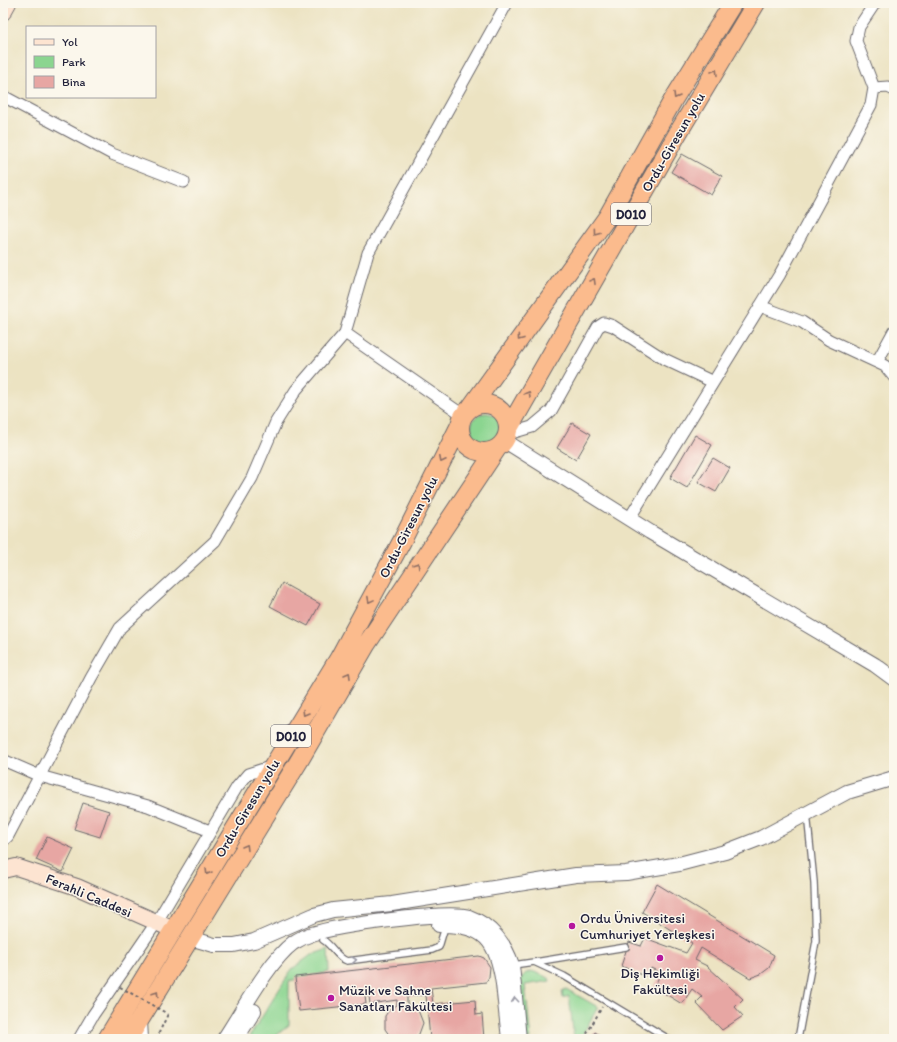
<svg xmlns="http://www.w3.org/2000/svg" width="897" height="1042" font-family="Itim,sans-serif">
<rect width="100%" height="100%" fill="#fbf7ec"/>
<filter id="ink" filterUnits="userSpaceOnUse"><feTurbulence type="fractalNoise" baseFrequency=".025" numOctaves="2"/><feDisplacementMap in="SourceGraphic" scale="8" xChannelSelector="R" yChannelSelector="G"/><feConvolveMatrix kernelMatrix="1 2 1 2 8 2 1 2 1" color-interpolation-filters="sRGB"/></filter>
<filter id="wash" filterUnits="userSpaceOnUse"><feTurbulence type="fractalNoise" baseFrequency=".012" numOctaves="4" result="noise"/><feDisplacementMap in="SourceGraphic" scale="16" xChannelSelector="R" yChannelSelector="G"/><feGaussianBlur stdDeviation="0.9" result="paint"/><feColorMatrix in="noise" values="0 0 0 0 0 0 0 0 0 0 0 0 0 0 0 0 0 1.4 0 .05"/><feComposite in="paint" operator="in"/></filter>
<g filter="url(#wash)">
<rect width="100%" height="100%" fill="#ece3c2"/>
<!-- green -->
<path fill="#8bd590" stroke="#567c66" d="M471 428a15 15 0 1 1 30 0a15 15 0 1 1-30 0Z
M328,949L329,972L289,981V1025L272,1039H248L292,969L311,955Z
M532,971L549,978L550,981L525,985L531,1039H524L519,980L526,973Z
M566,989L598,1007L580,1039H574L569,996L563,998L562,991Z"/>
<g id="blocks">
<!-- building -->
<path fill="#e7a6a3" d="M682,154L722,176L711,195L671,172Z
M572,423L591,434L576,460L557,448Z
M695,435L712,445L687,488L670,478Z
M713,458L730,468L716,492L698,482Z
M282,583L320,604L308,626L270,606Z
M83,803L109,811L100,837L74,829Z
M47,837L74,849L63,872L36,860Z
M657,884L774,955L769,968L761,974L750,978L701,948L695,960L707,966L743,999L735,1007L743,1016L722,1030L696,1003L702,997L692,989L682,1004L654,987L661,973L651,968L645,976L621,966L629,942L641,946L645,938L686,953L692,943L642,912Z
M479,956L484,958L490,967L489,977L486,982L431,988L433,1004L475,1000L476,1015L482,1014L484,1039H430L426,995L407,996V1004L418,1010L423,1023L419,1034L415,1039H392L385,1029V1016L389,1010L397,1005V1000L370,1004L369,996H365L366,1004L299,1011L295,977Z
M595,1032L606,1039H591Z"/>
</g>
</g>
<g filter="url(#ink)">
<use href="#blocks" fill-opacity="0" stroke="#69666a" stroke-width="1"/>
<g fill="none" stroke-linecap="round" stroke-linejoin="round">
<!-- service casing -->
<g stroke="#69666a" stroke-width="8">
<path id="service" d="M323,940C332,945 337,958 347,961L432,950L439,947L445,927
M535,962L626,947
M513,965L534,962L564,976L669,1039
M798,1039L816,941L814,882L807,813"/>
</g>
<!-- minor casing -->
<g stroke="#69666a" stroke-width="13">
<path id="minor" d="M874,88L888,87L894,90
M3,96L112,154L184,182
M760,306L802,322L829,340L885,366L894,377
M345,333L463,415
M877,362L894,331
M508,434L532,427L551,411L598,327L604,323L613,326L664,359L713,382
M629,519L780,274L871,105L874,88L856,41L859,27L875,3
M3,760L40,776L148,806L210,831
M3,841L8,836L91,678L120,628L215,541L252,478L276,422L296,390L345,333L368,253L507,3
M79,1039L93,1015L156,923L237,787L248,774L273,766"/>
</g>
<!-- tertiary casing -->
<g stroke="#69666a" stroke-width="16">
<path id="tertiary" d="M505,441L650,532L875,665L894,679
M439,925C485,924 497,941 503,984C505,1002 507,1021 509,1039
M190,938L214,945H234L254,941L314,915L333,910L392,904L576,875L626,873L679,864L725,852L761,838L847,792L894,778
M140,1021L141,1039
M224,1039C242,1012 268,962 293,943C299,939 306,936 312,934C336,926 448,910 469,917C491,925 505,944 512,965L519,1039
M236,1039L254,1011"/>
</g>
<!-- secondary casing -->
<g stroke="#69666a" stroke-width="18">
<path id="secondary" d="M3,12L8,3
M3,870L16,867L77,887L174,930"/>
</g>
<!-- trunk casing -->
<g stroke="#69666a" stroke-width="20">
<path id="trunk" d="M460 428a24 24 0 1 1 48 0a24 24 0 1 1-48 0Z
M471,407L608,216L673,100L733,3
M509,428L678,133L756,3
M107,1039L339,658L402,541L460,425
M128,1039L299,761L366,645L496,450"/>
</g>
<!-- path -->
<path stroke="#69666a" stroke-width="2" stroke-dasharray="3 3" stroke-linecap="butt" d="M156,1039L168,1014
M584,1039L602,1007"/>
<!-- service -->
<use href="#service" stroke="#fff" stroke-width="5.5"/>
<!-- minor -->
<use href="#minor" stroke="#fff" stroke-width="11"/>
<!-- tertiary -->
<use href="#tertiary" stroke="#fff" stroke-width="14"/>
<!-- secondary -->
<use href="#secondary" stroke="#fde4d1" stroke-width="16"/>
<!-- trunk -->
<use href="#trunk" stroke="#fbbb8d" stroke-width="18"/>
<!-- path-bridge -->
<path stroke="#69666a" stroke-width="2" stroke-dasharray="3 3" stroke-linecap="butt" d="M120,987L168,1014"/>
</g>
<!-- one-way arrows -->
<defs><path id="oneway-chevron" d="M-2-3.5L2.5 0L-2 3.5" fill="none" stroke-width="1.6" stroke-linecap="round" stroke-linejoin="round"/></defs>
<g stroke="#8e6e64">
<use href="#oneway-chevron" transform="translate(715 72) rotate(-59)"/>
<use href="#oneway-chevron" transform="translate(676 96) rotate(121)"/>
<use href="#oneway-chevron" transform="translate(596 232) rotate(126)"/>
<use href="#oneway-chevron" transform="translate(593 281) rotate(-60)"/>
<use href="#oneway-chevron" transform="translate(520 338) rotate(126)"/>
<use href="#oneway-chevron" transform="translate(528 394) rotate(-60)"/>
<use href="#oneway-chevron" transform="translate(442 460) rotate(117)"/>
<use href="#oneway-chevron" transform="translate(417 565) rotate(-57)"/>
<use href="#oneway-chevron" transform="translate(370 600) rotate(118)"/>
<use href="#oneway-chevron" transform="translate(348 675) rotate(-60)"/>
<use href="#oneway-chevron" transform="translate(305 713) rotate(121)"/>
<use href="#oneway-chevron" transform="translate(246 847) rotate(-59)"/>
<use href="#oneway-chevron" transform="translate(208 872) rotate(121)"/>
<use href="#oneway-chevron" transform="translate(156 994) rotate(-58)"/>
</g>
<g stroke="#9c9ca7">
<use href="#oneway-chevron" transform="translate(354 960) rotate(-6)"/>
<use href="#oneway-chevron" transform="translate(515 1000) rotate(-95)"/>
</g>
</g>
<!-- markers -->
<g fill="#b5179e" stroke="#fbf7ec" stroke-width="1.5">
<circle cx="572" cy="926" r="4"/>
<circle cx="660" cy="958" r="4"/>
<circle cx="331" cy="998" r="4"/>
</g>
<g text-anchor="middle" stroke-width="3" stroke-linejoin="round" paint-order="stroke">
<!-- shield labels -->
<g fill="#fbf7ec" stroke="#636270" stroke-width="1">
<rect x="611" y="203" width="40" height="22" rx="3"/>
<rect x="271" y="725" width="40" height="22" rx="3"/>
</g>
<g font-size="13" font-weight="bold" fill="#22223b">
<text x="631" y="219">D010</text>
<text x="291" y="741">D010</text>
</g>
<!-- street labels -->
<g font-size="14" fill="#22223b" stroke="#fbf7ec">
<text transform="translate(673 142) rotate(-60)" y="5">Ordu-Giresun yolu</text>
<text transform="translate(408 527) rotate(-63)" y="5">Ordu-Giresun yolu</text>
<text transform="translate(247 808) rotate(-59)" y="5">Ordu-Giresun yolu</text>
<text transform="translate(89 895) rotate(23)" y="5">Ferahli Caddesi</text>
</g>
<!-- poi labels -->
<g font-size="14" fill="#22223b" stroke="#fbf7ec" text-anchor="start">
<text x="580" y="923">Ordu Üniversitesi<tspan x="580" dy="16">Cumhuriyet Yerleşkesi</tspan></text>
<text x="660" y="978" text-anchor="middle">Diş Hekimliği<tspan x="660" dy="16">Fakültesi</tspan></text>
<text x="339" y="995">Müzik ve Sahne<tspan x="339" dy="16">Sanatları Fakültesi</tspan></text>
</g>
</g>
<!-- margin -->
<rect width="897" height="1042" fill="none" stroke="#fbf7ec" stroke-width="16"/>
<!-- legend -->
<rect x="26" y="26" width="130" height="72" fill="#fbf7ec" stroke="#a4a2a5"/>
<rect x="34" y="39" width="20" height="6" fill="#fde4d1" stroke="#a4a2a5"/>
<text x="62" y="46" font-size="12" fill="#22223b">Yol</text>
<rect x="34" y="56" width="20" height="12" fill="#8bd590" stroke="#a4a2a5"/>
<text x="62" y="66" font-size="12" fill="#22223b">Park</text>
<rect x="34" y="76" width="20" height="12" fill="#e7a6a3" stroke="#a4a2a5"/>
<text x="62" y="86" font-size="12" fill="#22223b">Bina</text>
</svg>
